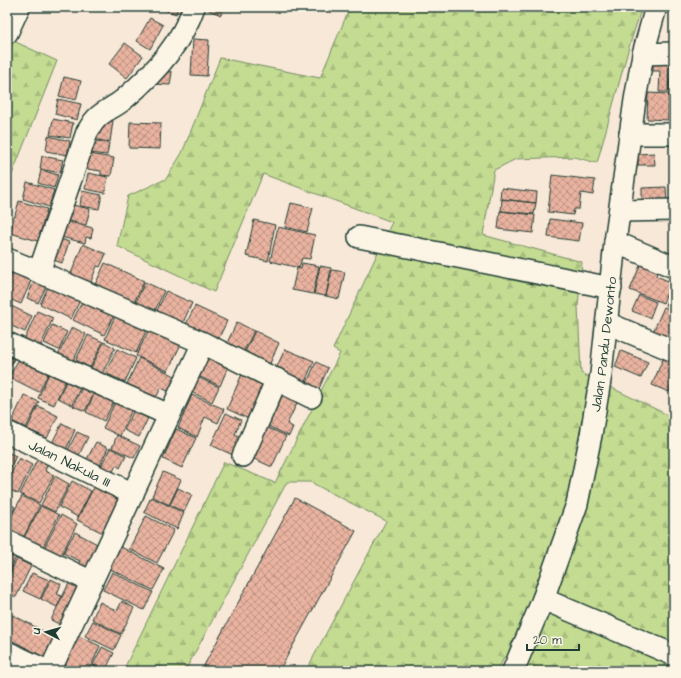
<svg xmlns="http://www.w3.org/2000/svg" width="681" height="678" font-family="'Architects Daughter',sans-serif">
<defs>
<pattern id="forest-firs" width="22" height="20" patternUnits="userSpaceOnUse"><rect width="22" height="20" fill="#c4db92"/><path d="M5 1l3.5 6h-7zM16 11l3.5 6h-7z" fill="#a8bd7e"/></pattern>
<pattern id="building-cross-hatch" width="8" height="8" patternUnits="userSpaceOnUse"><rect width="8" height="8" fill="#eab3a0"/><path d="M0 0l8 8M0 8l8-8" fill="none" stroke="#bd9383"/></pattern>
</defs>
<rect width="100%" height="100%" fill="#f8e8d7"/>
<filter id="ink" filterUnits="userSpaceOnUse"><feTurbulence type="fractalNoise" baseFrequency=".025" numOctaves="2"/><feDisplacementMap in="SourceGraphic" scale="8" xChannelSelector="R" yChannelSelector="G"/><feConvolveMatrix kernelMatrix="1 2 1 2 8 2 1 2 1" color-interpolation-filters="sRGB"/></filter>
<g filter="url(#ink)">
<!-- forest -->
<path fill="url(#forest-firs)" stroke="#728c63" d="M350,7H642L629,47L597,163L574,157L516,159L494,170L483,235L582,262L578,306L581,373L674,418V671H534L504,657L498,671H306L386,521L310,482H287L185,671H123L224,462L275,483L340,353L333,349L392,222L263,174L214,292L117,246L128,196L166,179L182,153L220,58L320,78Z
M7,38L57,61L7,187Z"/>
<!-- building -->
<path fill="url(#building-cross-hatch)" stroke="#1f3d34" d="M157,7H178L176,14Z
M202,7H225L221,15Z
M150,18L163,25L150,49L137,41Z
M193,39L209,40L207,76L191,75Z
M125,43L143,56L127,78L109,64Z
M653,60L669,61L668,92H659L660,71H653Z
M671,64H674V92H669Z
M156,70L172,72L170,85L154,84Z
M64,77L81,81L76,100L59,96Z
M648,93L669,94L668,120L647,119Z
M670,95H674V124H670Z
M58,99L81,104L77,120L55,114Z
M53,119L73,123L70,138L50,135Z
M99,119L113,121L110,142L92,139Z
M130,122L161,123L160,149L129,148Z
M48,136L70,141L67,155L46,151Z
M91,140L109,143L107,155L89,153Z
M654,153L655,165H638V154Z
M89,154L114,158L111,176L101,175V171L87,169Z
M42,156L63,160L60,173L40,169Z
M41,170L58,175L54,188L38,183Z
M88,173L108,177L105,193L85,189Z
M552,175L595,180L593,195L581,193L579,209H574L573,215L548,212Z
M27,182L54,190L49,207L23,199Z
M666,187L667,203L642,204V188Z
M501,188L537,192L536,203L500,199Z
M82,191L102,195L99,209L80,206Z
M502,199L536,203L534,214L501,211Z
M19,201L47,209L38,241L10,233Z
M64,203L90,209L86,225L61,219Z
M291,203L313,208L307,232L285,227Z
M500,211L535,215L533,233L498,229Z
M550,219L582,223L579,241L548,237Z
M61,220L93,228L91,238L86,237L85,243L57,236Z
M254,220L275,225L268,261L246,256Z
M278,227L315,235L310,259L302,258L299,268L270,261Z
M56,237L69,242L62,263L48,258Z
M83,244L106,254L100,267L97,266L90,284L70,276Z
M105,263L144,281L133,305L94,287Z
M302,263L319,266L313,294L292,290L297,268L301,269Z
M641,263L658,270L656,276L671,282L663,303L630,290Z
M14,266L34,274L21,304L7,298V283Z
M320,266L331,268L326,296L314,294Z
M332,270L345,272L339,299L326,296Z
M34,281L46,287L38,303L27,298Z
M145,282L164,291L153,315L134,306Z
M50,283L81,298L71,319L40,304Z
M674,284V309L665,305Z
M166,291L192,303L181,327L155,315Z
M639,295L656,302L650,318L632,311Z
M85,296L116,311L104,335L73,320Z
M7,304L32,316L25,332L7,324Z
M195,306L227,321L216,344L184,328Z
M664,307L674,311V331L669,342L652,334Z
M37,311L53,318L39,350L23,343Z
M115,316L146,331L136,353L105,339Z
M237,322L254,331L242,355L225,347Z
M52,325L67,332L59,350L44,343Z
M72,327L86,334L72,364L57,357Z
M149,329L181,344L168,371L136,356Z
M255,331L279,343L268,368L243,356Z
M88,335L103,342L90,368L76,360Z
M104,342L115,348L101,376L90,370Z
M117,349L136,358L125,382L105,373Z
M285,349L314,361L304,384L275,371Z
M621,351L648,362L641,378L615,367Z
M7,353L15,357L7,373Z
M665,354L674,357V380L669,392L652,385Z
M21,355L50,370L39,392L9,377Z
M205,356L228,367L220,386L196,375Z
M139,358L175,376L168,391L161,388L156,398L127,384Z
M316,362L328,368L318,391L306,385Z
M51,369L67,377L54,405L38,398Z
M242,374L266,385L251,420L227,409Z
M195,376L219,387L212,402L189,391Z
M68,378L82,384L72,405L58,398Z
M82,387L94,393L85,411L73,406Z
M95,392L114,401L104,421L86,412Z
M284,392L299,399L287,424L293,427L289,436L268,426Z
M24,395L39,402L26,428L12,421Z
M192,395L224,409L218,423L205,417L197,437L178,428Z
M116,400L133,407L120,436L103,428Z
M7,404L13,407L7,420Z
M38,406L58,416L47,438L27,429Z
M134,410L148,418L139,437L124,430Z
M226,413L241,420L235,434L241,437L233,455L211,445Z
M62,423L75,430L66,450L52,443Z
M262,425L286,436L272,467L248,456Z
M176,429L196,438L182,468L163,459Z
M77,432L88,437L78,457L67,452Z
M117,435L140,446L134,458L112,448Z
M96,442L108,448L99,467L86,461Z
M110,448L126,456L120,468L116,465L112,474L100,468Z
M7,452L16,456L7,475Z
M19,458L32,465L18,494L7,488V481Z
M38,458L48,463L45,471L54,475L39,503L20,494Z
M163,472L181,480L169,505L152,496Z
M55,476L69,484L55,512L41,505Z
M72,481L91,491L78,517L59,507Z
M94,487L120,500L103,533L77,520Z
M178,488L192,495L184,512L170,505Z
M22,496L40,505L21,542L7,535V525Z
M151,497L184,513L177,529L144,512Z
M295,498L356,531L279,671H201Z
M7,502L15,507L7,524Z
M41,506L59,515L40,553L21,543Z
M61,515L77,524L59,559L43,550Z
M146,516L174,530L157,563L129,549Z
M75,532L99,545L85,571L77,566L80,561L63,553Z
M119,546L164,569L153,590L108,568Z
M7,553L16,557L7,577Z
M17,559L31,566L16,597L7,593V579Z
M112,572L153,592L144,610L103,590Z
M32,573L49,580L40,599L23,591Z
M51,579L61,584L57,594L62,596L57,607L41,599Z
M69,583L79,588L61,625L51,620Z
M122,601L134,608L121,634L92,619L100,602L117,611Z
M13,615L54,637L44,657L7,638V627Z
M93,621L121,635L114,650L85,636Z
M77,635L100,646L89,671H60Z
M102,647L114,653L105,671L93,665Z
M93,666L104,671H90Z"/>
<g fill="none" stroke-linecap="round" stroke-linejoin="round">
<!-- minor casing -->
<g stroke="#1f3d34" stroke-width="24">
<g id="minor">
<path d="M7,33L19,7"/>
<path d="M643,54L674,53"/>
<path d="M630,134H674"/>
<path d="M620,211L674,210"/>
<path d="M359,237L611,288"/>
<path d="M615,242L674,267"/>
<path d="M7,259L39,272L87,132C90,128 92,123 96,119C103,111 115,107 123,100C153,75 181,44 194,7"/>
<path d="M39,272L203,343L311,397"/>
<path d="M607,323L674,351"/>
<path d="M7,343L169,415"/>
<path id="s1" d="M7,432L133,494"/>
<path d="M243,456L277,379"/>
<path d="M7,541L92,582"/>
<path d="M543,599L674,655"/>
<path d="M7,652L47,671"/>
<path d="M50,671L203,343"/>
<path id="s2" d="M513,671L543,599L577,504L591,435L601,374L615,242L635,100L643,54L656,7"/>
</g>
</g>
<!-- minor -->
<use href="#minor" stroke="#fcf5e5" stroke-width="21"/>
</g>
</g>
<g text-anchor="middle" stroke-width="3" stroke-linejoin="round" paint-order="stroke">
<!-- street labels -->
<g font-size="14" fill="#1f3d34" stroke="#fcf5e5">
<text dy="5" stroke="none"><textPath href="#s2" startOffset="341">Jalan Pandu Dewonto</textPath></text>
<text dy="5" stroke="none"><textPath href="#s1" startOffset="70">Jalan Nakula III</textPath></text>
</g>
</g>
<!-- margin -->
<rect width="681" height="678" fill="none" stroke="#fcf5e5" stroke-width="24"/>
<rect x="12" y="12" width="657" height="654" fill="none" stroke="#1f3d34" stroke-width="1.5" filter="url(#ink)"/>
<!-- north arrow -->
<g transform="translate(46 632) rotate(276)" stroke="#fcf5e5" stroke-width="3" paint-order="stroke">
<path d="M0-3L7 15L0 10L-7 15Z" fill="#1f3d34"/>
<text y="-6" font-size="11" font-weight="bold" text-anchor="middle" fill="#1f3d34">U</text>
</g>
<!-- scale -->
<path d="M527 644v6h52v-6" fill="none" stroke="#1f3d34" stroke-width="2"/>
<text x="533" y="644" font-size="12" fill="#1f3d34" stroke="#fcf5e5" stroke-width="3" paint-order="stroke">20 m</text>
</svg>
